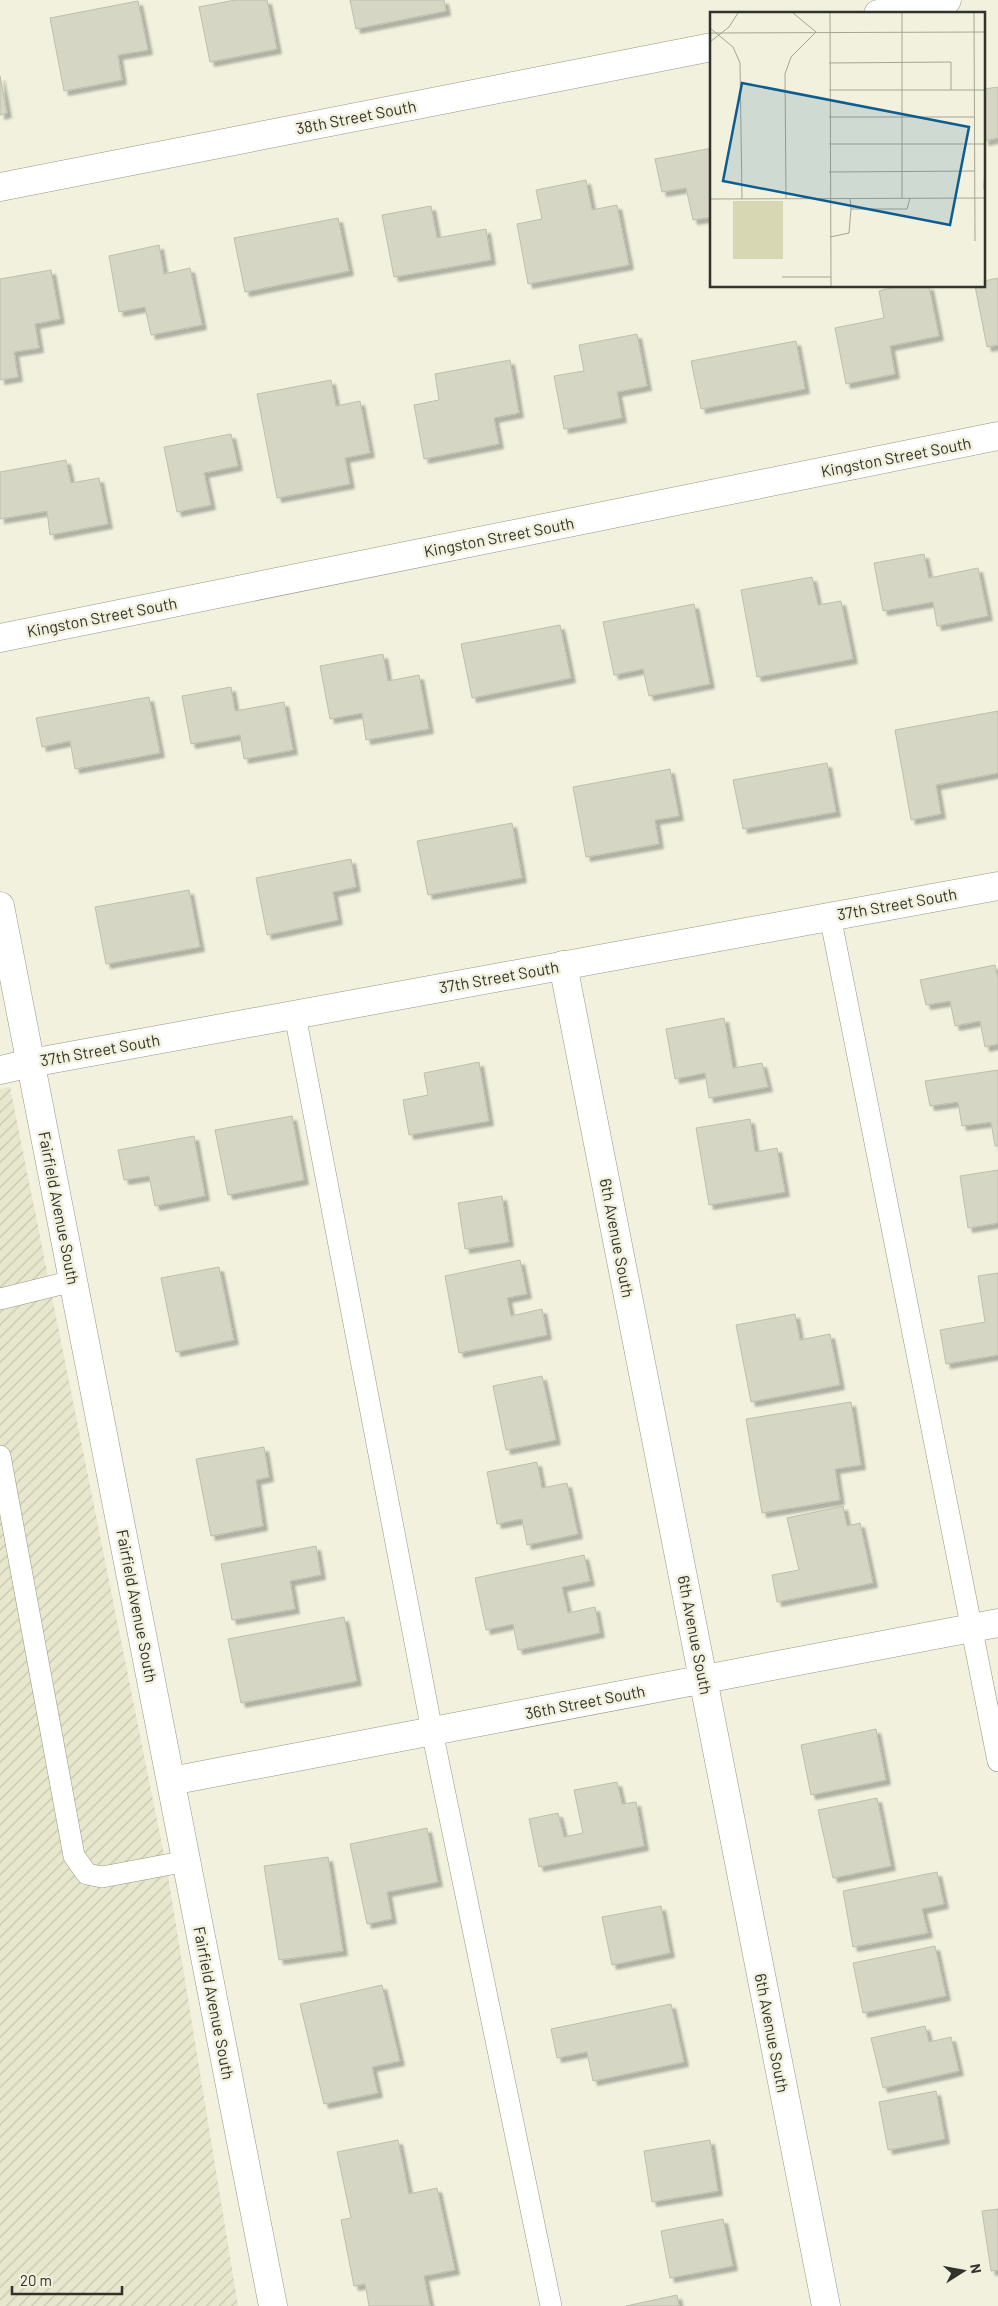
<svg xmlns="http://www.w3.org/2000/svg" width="998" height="2306" font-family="Barlow,sans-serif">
<defs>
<pattern id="industrial-furrows" width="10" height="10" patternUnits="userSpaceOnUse" patternTransform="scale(1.25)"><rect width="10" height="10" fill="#e7e7cd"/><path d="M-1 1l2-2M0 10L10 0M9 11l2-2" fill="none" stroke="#c7c7b0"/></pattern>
<filter id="shadow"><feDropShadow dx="4.5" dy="4.5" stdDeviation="1" flood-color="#0004"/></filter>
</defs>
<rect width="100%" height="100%" fill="#f1f1de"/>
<!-- industrial -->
<path fill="url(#industrial-furrows)" d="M10,1087L167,1870L238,2306H0V1089Z"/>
<!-- building -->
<path fill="#d6d6c4" stroke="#bfbfad" filter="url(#shadow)" d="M235,0H267L277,49L210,62L199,7Z
M350,0H444L446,11L356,29Z
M138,1L148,50L118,55L122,80L64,91L50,18Z
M0,76L7,113L0,115Z
M998,87V138L984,141V89Z
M712,148V217L693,220L686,188L662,192L655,159Z
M586,180L592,210L617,205L629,265L528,284L517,224L542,219L536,190Z
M431,206L437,238L486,229L491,260L394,277L382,215Z
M338,218L349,271L245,292L234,238Z
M159,245L164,274L190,268L202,325L151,335L145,307L119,312L109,256Z
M51,270L60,319L35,324L39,348L14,352L18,377L0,380V279Z
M998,278V345L987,347L975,286H984V281Z
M900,286H929L939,336L890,346L895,374L846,384L835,328L884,318L879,291Z
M637,334L647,386L617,392L622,418L564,429L554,376L584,371L579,345Z
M796,341L805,389L701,409L691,361Z
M510,360L519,413L494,418L499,444L424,459L414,405L439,400L435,374Z
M331,380L336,406L360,401L370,453L345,458L350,484L277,498L257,394Z
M231,434L238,466L204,473L211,505L177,512L164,447Z
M66,460L71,483L99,478L108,524L50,535L47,511L0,519V472Z
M924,554L929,578L978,568L988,616L937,626L933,602L883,611L874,563Z
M812,577L818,605L841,601L853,659L757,677L741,590Z
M694,604L710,684L649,696L643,669L614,675L603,622Z
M560,625L571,678L472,698L461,644Z
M383,654L388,681L419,675L429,729L366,740L362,713L330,719L320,666Z
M231,687L235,711L284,702L293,750L244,759L240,735L191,744L182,696Z
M149,697L160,753L75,769L70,741L42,747L36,718Z
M998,711V773L936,785L941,814L911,820L895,730Z
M827,763L836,812L743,829L733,780Z
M670,769L679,816L655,820L659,844L586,857L573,787Z
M512,823L522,878L428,895L417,841Z
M351,859L356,887L333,892L338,920L267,935L256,878Z
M189,890L200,947L106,964L95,907Z
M995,965L998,979V1044L985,1047L980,1021L955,1026L950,1001L926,1005L920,980Z
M724,1018L733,1068L762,1063L768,1087L709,1098L705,1073L675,1079L666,1029Z
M479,1062L489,1121L409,1135L403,1100L428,1095L424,1073Z
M998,1070V1146H995L991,1122L962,1126L958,1102L930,1106L925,1081Z
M292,1116L304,1180L228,1195L215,1130Z
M750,1119L755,1152L777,1148L785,1192L709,1205L696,1128Z
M194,1136L205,1196L155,1206L149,1176L124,1180L118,1150Z
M998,1170V1223L968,1228L960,1176Z
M502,1196L509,1242L465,1249L458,1203Z
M520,1260L527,1294L507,1298L511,1316L542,1309L547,1335L459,1353L445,1276Z
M219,1267L234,1340L176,1352L161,1278Z
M998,1273V1355L946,1364L940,1330L985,1322L978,1276Z
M795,1314L800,1340L830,1334L840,1385L751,1402L736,1325Z
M542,1376L556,1440L506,1450L493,1386Z
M851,1402L861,1465L835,1469L840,1500L762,1513L746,1419Z
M264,1447L269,1477L256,1480L263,1526L211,1536L196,1459Z
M537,1462L542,1488L567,1483L578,1534L527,1545L522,1519L497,1524L487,1472Z
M843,1506L847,1526L860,1523L873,1583L777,1602L772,1575L799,1570L787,1518Z
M316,1546L321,1575L290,1581L295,1609L232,1620L221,1564Z
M584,1555L590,1581L562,1587L568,1613L595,1607L600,1633L518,1650L513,1624L486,1630L475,1578Z
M344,1617L357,1681L241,1703L228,1639Z
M876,1729L886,1780L811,1795L801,1745Z
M617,1782L622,1804L636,1802L644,1846L539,1867L529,1819L558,1813L564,1837L583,1833L574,1790Z
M877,1798L891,1866L833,1878L818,1810Z
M427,1828L438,1882L387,1892L392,1919L367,1924L350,1844Z
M328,1857L343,1951L279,1960L264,1866Z
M937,1872L944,1904L922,1909L928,1933L853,1947L843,1891Z
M661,1906L670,1953L612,1965L602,1917Z
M935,1946L946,1996L863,2013L853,1963Z
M382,1985L400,2061L372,2067L378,2093L324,2104L300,2004Z
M671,2004L684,2062L593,2081L587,2052L557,2058L551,2029Z
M925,2026L929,2042L951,2037L959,2071L883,2088L871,2038Z
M936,2091L945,2139L888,2150L879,2102Z
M398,2140L409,2194L437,2188L455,2270L424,2276L430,2306H369L365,2284L354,2286L341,2220L351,2218L337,2152Z
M710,2140L718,2191L652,2202L644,2151Z
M998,2209V2270L991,2271L982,2211Z
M723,2219L733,2266L670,2278L661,2231Z
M677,2295L679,2306H626Z"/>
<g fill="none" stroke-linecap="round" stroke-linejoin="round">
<!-- lane casing -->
<g stroke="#969685" stroke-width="22">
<path id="lane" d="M830,916L998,1761
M295,1015L432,1731L551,2306
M0,1299L73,1281
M0,1456L74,1856L87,1874L102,1877L187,1861"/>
</g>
<!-- street casing -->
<g stroke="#969685" stroke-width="29">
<path id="street" d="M878,14L947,0
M0,187L712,47
M0,638L998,436
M0,906L273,2306
M563,965L826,2306
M171,1781L998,1623"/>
</g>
<!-- secondary casing -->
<g stroke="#969685" stroke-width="29">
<path id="secondary" d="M0,1070L31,1063L998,886"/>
</g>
<!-- lane -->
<use href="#lane" stroke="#fff" stroke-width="21"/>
<!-- street -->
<use href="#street" stroke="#fff" stroke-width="28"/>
<!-- secondary -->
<use href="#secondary" stroke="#fff" stroke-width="28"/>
</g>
<g text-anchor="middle" stroke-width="5" stroke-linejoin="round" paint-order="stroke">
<!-- street labels -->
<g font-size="16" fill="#32322b" stroke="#f1f1de">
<text transform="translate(356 117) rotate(-11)" y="6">38th Street South</text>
<text transform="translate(896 457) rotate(-11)" y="6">Kingston Street South</text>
<text transform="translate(499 537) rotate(-11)" y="6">Kingston Street South</text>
<text transform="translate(102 617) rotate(-11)" y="6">Kingston Street South</text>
<text transform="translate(897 904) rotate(-10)" y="6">37th Street South</text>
<text transform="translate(499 977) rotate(-10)" y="6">37th Street South</text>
<text transform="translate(100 1050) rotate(-10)" y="6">37th Street South</text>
<text transform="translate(59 1208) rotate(79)" y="6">Fairfield Avenue South</text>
<text transform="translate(617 1238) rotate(79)" y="6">6th Avenue South</text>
<text transform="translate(137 1606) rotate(79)" y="6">Fairfield Avenue South</text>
<text transform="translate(695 1635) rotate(79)" y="6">6th Avenue South</text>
<text transform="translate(585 1702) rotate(-11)" y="6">36th Street South</text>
<text transform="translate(214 2003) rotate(79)" y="6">Fairfield Avenue South</text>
<text transform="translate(772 2033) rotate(79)" y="6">6th Avenue South</text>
</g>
</g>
<!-- overview -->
<g transform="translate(710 12)">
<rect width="275" height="275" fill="#f1f1de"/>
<path d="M23,189H73V247H23Z" fill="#d7d7b3"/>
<path fill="none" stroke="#a5a596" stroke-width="1" d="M120,1L121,274M264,1L265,229M0,16L23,35L30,51L32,187M0,21L275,20M0,30L19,15L28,1M119,51L241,50V78M119,78H275M119,105H264M119,132H275M119,160L265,159M274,177L275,150M76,186L75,62L81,45L106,20L83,1M140,186L141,197H197L200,186M192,186V1M0,187L275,186M120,225L139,221L141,197M72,265H121"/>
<path fill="#0f5d90" fill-opacity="0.15" stroke="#0f5d90" stroke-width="2.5" d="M32,71L259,115L240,213L13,169Z"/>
<rect width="275" height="275" fill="none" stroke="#32322b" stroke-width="2.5"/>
</g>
<!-- north arrow -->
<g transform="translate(963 2271) rotate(79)" stroke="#f1f1de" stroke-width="4" paint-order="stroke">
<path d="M0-4L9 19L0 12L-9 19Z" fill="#32322b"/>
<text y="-8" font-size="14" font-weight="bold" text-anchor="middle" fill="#32322b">N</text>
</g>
<!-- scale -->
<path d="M12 2286v8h110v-8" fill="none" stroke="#32322b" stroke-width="2.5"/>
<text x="20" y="2286" font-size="15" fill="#32322b" stroke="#f1f1de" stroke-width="4" paint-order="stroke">20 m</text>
</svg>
